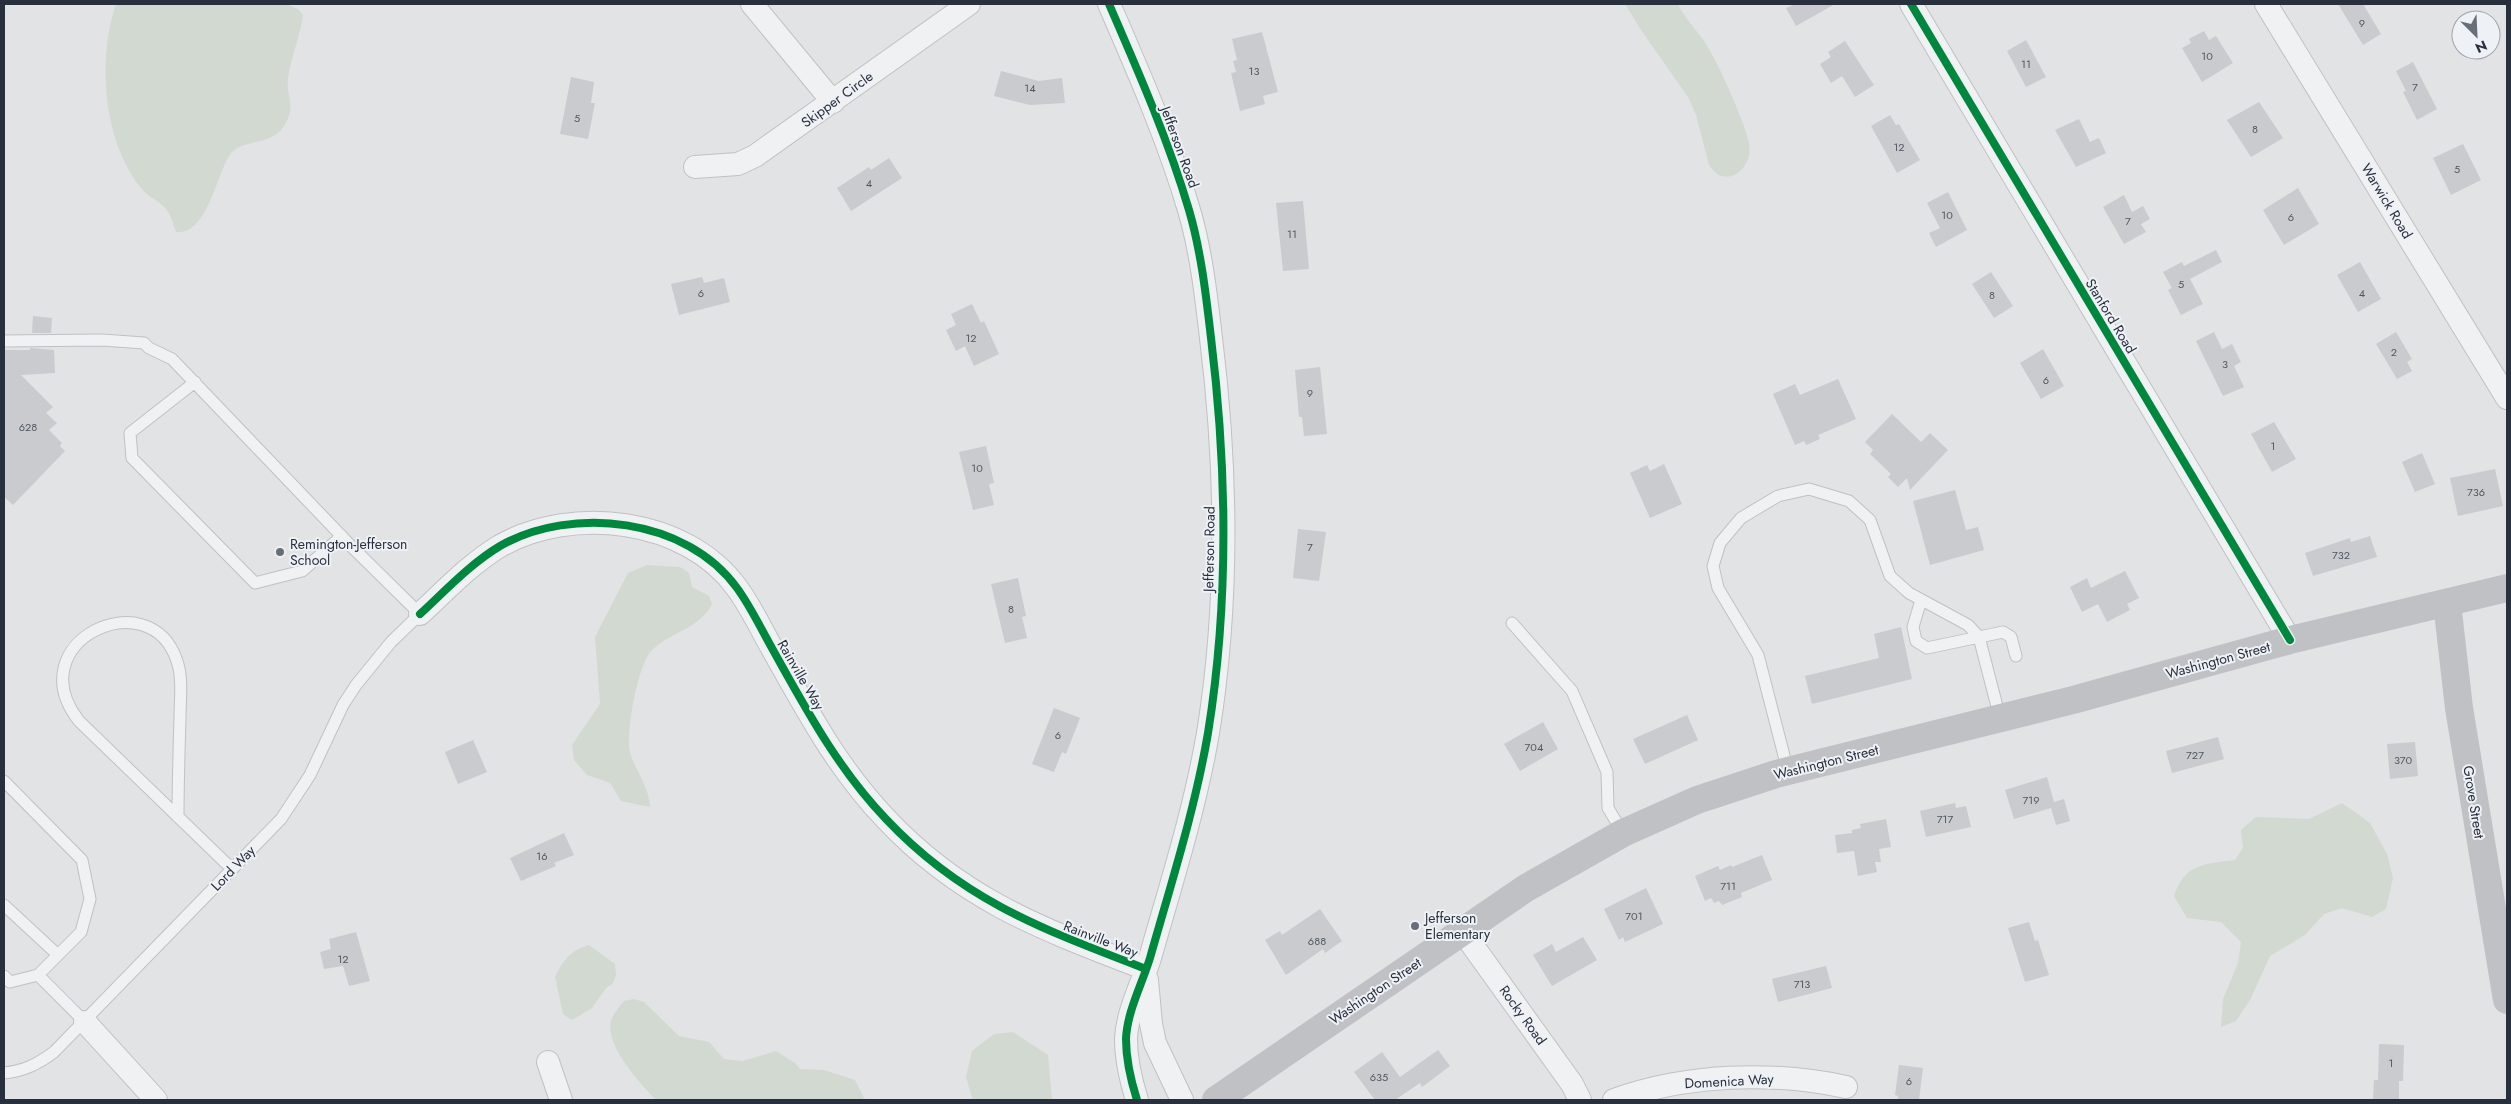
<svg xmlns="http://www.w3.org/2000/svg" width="2511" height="1104" font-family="Jost,sans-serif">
<rect width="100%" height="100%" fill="#e1e3e5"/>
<!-- green -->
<path fill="#d1d9d1" d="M116,4H286L298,9L303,15C300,37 291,57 288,78C286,89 292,101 290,112C280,152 243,134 229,156C216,177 207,235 176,232C173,225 171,213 165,208C158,200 147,196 141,188C103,141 97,60 116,4Z
M1625,4H1678C1684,17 1693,26 1702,38C1716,57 1744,120 1749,143C1754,169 1725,191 1709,165L1696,115L1688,97L1641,30Z
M647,565L680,567L689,573L692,587L709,596L712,604C698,630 672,631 652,650C638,663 625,735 630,753C636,772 649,786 650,807L621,801L610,783L587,775L574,760L572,745L600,704L595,637L628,573Z
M2342,803L2370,823L2387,854L2393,878L2386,909L2372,917L2342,908L2324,914L2305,935L2270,956L2250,1000L2236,1021L2221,1027L2223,999L2238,963L2241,942L2221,922L2187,918L2174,896C2185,863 2205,864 2235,860L2243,848L2241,830L2256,817L2309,819Z
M589,945L615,964L616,975L613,983L606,988L592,1008L572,1020L563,1014L555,977C563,961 570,950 589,945Z
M634,999L644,1002L679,1036L709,1042L724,1059L743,1061L776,1051L795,1063L800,1069L824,1070L855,1080L865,1100H656C640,1083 605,1046 611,1021C613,1014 619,1007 624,1001Z
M1013,1032L1048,1055L1052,1100H973L966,1077L972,1051L994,1034Z"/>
<!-- building -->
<path fill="#c9cbce" d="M1795,4H1835L1796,26L1786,8Z
M2338,4H2363L2381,34L2363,45Z
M2204,31L2209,40L2216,36L2233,63L2202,82L2182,48L2191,43L2189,39Z
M1262,32L1278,92L1263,96L1265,104L1240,111L1231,73L1236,72L1233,61L1237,60L1232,39Z
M2026,40L2046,77L2026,87L2007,51Z
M1845,41L1874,85L1855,97L1842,76L1831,83L1820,64L1831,57L1828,52Z
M2413,62L2437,109L2417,120L2403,92L2406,91L2396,71Z
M1001,71L1039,81L1062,78L1065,103L1030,105L994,96Z
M571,77L594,82L591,103H595L588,139L560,134Z
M2259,102L2283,138L2251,157L2227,120Z
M1890,115L1896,125L1899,124L1920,160L1897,173L1871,126Z
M2079,119L2090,142L2099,138L2106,153L2076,167L2055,130Z
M2463,144L2481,180L2451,195L2433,158Z
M889,158L902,178L851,211L837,188L869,167L871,170Z
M2298,188L2319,224L2284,245L2263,210Z
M1948,192L1967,230L1936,247L1929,233L1940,228L1927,203Z
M2124,195L2132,212L2143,206L2150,219L2141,224L2146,232L2124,244L2103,207Z
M1303,201L1309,269L1283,271L1276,203Z
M2216,250L2222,262L2190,279L2203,304L2181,315L2168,290L2172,288L2163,272L2182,262L2184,266Z
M2360,262L2381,299L2358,312L2337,275Z
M1991,272L2013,306L1994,318L1972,284Z
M702,277L704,283L724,278L730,302L679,315L671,284Z
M972,304L981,323L984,321L999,354L974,366L965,346L956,351L946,330L956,325L951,314Z
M33,316L52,318L51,333H32Z
M2214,332L2222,349L2232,344L2241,362L2234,366L2244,387L2223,396L2196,341Z
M2396,332L2412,359L2407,362L2412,371L2397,379L2376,344Z
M30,348L54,350L55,373L21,375L53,407L46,413L57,423L49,430L62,443L60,446L65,451L13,505L4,497V350H30Z
M2043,349L2064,386L2041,399L2020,363Z
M1320,367L1327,434L1304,436L1302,417H1299L1295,370Z
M1838,379L1856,419L1818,435L1820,439L1806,445L1804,441L1795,445L1773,394L1795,384L1800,395Z
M1892,414L1921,442L1930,433L1948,450L1910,490L1907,478L1898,487L1888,477L1891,474L1870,454L1873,450L1865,442Z
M2274,422L2296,459L2272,472L2251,434Z
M986,446L994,483L989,484L994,505L973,510L959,452Z
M2422,453L2435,484L2415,492L2402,462Z
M1664,464L1682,504L1650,518L1630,473L1647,465L1650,471Z
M2495,469L2503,506L2458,516L2450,478Z
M1955,490L1966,530L1978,527L1984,550L1930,565L1913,501Z
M1298,529L1326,532L1319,581L1293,578Z
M2370,536L2377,557L2313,576L2305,553L2350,538L2351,542Z
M2125,571L2139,598L2127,604L2130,610L2107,622L2098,604L2082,612L2070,587L2087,578L2091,588Z
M1018,578L1026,616L1022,617L1027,638L1005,643L991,584Z
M1901,627L1912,679L1812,704L1805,676L1879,658L1874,634Z
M1054,708L1080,718L1066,754L1062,752L1054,772L1032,764Z
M1687,715L1698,740L1645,764L1633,739Z
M1543,722L1558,749L1520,771L1504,744Z
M2218,737L2224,759L2172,773L2166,751Z
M473,740L487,772L458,784L445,752Z
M2415,742L2418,776L2390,779L2387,744Z
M2047,777L2054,802L2064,799L2070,821L2056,825L2051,808L2014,819L2005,790Z
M1955,803L1956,808L1966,806L1971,827L1926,837L1920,811Z
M1886,819L1891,847L1879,849L1881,862H1875L1877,872L1858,876L1854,851L1837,853L1835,835L1852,833V830L1861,828L1860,824Z
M564,833L574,855L554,863L556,866L521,881L510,858Z
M1762,855L1772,880L1741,893L1742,897L1722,905L1719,901L1714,903L1711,898L1705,901L1695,876L1718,866L1720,870L1731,865L1732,867Z
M1646,888L1663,924L1625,942L1623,937L1619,940L1604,909Z
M1320,909L1342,941L1325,953L1323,949L1286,975L1265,940L1280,931L1282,935Z
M2029,922L2035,941L2038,940L2049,975L2025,982L2008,928Z
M356,932L370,981L349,986L343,966L324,969L320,952L331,949L329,939Z
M1583,937L1597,960L1552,986L1533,955L1552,944L1556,952Z
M1826,966L1832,988L1778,1002L1772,979Z
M2379,1044L2404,1045L2403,1081H2399V1100H2373L2374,1080H2378Z
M1438,1050L1450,1066L1422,1087L1420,1083L1395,1100H1375L1354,1072L1382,1052L1400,1077Z
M1899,1065L1923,1068L1919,1100H1898V1096L1895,1095Z"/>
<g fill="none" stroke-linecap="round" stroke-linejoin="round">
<!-- lane casing -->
<g stroke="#bfc1c3" stroke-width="13">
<path id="lane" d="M4,341L102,340L144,343L149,348L172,359L352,547L420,614L391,642L356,685L343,705L310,775L281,819L54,1052C38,1064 24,1071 4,1073
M195,382L130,433L132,458L255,583L302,571L342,536
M1921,600L1913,627L1916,641L1927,648L2003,632L2011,637L2016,656
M1512,623L1572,691L1607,772L1608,808L1623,833
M1788,771L1758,655L1718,588L1713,566L1720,543L1741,518L1778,496L1809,489L1849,501L1870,520L1890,576L1909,593L1968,625L1979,637L2000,718
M4,781L82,860L90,899L81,932L38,975L85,1022
M178,817C178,784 179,751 180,718C180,699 183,679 177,661C150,579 17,642 79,721L232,869
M4,905L58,955
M4,976L10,982L38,975"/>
</g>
<!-- street casing -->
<g stroke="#bfc1c3" stroke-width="24">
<path id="street" d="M752,4L833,102
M1109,4C1138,71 1168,139 1189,210C1201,251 1206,295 1211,338C1227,468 1229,603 1208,733C1195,809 1171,884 1150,958C1142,984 1127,1012 1126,1039C1126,1060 1131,1081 1137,1100
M1911,4L2290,640
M2266,4L2507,398
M695,167L738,164L755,156L969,4
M420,614C445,591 470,564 500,546C572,505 687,518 737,588C751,607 761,629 773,650C806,709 838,769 886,819C963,901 1045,930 1146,969
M1463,932L1572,1084L1580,1100
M1147,980L1151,1024L1155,1043L1182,1100
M85,1022L156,1100
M548,1062L561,1100
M1614,1100C1686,1074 1772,1071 1846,1087"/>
</g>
<!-- lane -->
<use href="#lane" stroke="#f0f1f2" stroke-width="11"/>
<!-- street -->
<use href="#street" stroke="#f0f1f2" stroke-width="22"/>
<!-- secondary -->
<path stroke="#bfc1c5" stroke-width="28" d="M2447,603L2459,708L2507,1000
M1216,1100L1526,888L1623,833L1697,800L1776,774L2073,700L2290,640L2507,588"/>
<!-- cycleway casing -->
<g stroke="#eef1f5" stroke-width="11">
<path id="cycleway" d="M1109,4C1138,71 1168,139 1189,210C1201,251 1206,295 1211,338C1227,468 1229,603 1208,733C1195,809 1171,884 1150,958C1142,984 1127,1012 1126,1039C1126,1060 1131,1081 1137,1100
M1911,4L2290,640
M420,614C445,591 470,564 500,546C572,505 687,518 737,588C751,607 761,629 773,650C806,709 838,769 886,819C963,901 1045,930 1146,969"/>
</g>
<!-- cycleway -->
<use href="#cycleway" stroke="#00873e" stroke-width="8"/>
</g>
<!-- markers -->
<g fill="#696f78" stroke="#eef1f5" stroke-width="2">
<circle cx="280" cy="552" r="5"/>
<circle cx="1415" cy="926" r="5"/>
</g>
<g text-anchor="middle" stroke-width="4" stroke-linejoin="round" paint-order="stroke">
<!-- number labels -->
<g font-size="11" fill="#525862">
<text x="2362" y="27">9</text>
<text x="2207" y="60">10</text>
<text x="2026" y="68">11</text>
<text x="1254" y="75">13</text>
<text x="2415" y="91">7</text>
<text x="1030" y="92">14</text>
<text x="577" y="122">5</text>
<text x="2255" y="133">8</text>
<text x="1899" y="151">12</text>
<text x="2457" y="173">5</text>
<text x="869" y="187">4</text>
<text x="1947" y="219">10</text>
<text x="2291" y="221">6</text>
<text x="2128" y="225">7</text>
<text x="1292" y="238">11</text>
<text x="2181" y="288">5</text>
<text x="701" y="297">6</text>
<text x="2362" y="297">4</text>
<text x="1992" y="299">8</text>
<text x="971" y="342">12</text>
<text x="2394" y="356">2</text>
<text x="2225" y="368">3</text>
<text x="2046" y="384">6</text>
<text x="1310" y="397">9</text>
<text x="28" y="431">628</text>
<text x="2273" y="450">1</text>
<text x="977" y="472">10</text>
<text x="2476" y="496">736</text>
<text x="1310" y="551">7</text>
<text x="2341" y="559">732</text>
<text x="1011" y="613">8</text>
<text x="1058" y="739">6</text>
<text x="1534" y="751">704</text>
<text x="2195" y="759">727</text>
<text x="2403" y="764">370</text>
<text x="2031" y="804">719</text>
<text x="1945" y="823">717</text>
<text x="542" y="860">16</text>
<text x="1728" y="890">711</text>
<text x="1634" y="920">701</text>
<text x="1317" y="945">688</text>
<text x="343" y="963">12</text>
<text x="1802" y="988">713</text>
<text x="2391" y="1067">1</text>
<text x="1379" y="1081">635</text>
<text x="1909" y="1085">6</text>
</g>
<!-- street labels -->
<g font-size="14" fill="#29303d" stroke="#eef1f5">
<text transform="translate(837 99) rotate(-36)" y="5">Skipper Circle</text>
<text transform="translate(1180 147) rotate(70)" y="5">Jefferson Road</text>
<text transform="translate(2387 201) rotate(59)" y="5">Warwick Road</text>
<text transform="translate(2111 316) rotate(59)" y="5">Stanford Road</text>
<text transform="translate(1209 549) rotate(-89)" y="5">Jefferson Road</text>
<text transform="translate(2218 660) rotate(-15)" y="5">Washington Street</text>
<text transform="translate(801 675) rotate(60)" y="5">Rainville Way</text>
<text transform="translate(1826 762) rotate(-14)" y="5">Washington Street</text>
<text transform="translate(2474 802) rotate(81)" y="5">Grove Street</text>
<text transform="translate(233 868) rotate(-46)" y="5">Lord Way</text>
<text transform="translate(1101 939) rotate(21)" y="5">Rainville Way</text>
<text transform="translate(1375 991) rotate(-34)" y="5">Washington Street</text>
<text transform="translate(1523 1015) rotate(54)" y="5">Rocky Road</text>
<text transform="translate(1729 1081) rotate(-3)" y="5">Domenica Way</text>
</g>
<!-- poi labels -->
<g font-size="14" fill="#29303d" stroke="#eef1f5" text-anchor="start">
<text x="290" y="549">Remington-Jefferson<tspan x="290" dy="16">School</tspan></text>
<text x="1425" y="923">Jefferson<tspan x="1425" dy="16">Elementary</tspan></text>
</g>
</g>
<!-- border -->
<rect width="2511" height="1104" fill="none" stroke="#29303d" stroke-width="10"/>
<!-- north arrow -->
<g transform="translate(2476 35) rotate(156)"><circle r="24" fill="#eef1f5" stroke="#9fa4ab"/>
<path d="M0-4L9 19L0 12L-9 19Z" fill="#696f78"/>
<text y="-8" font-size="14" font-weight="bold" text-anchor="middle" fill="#29303d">N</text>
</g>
</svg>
